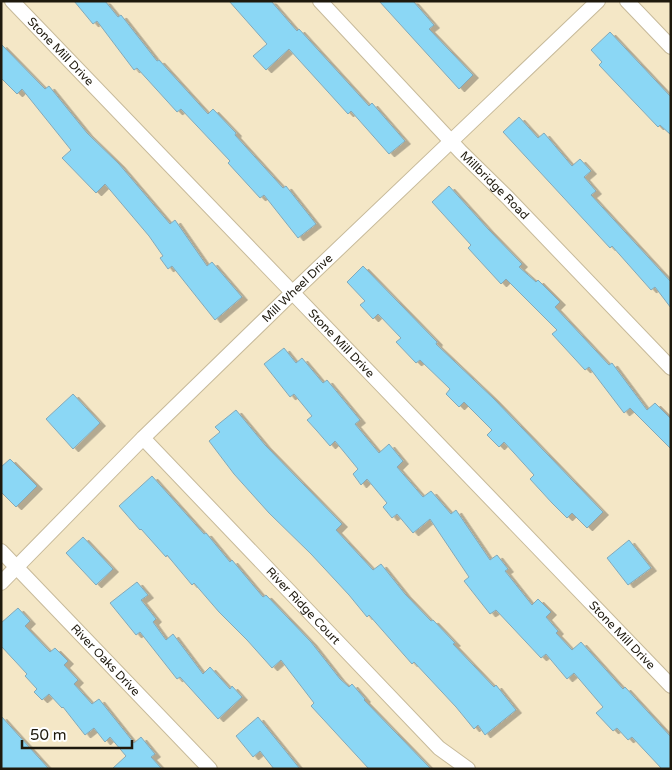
<svg xmlns="http://www.w3.org/2000/svg" width="672" height="770" font-family="'Varela Round',sans-serif">
<defs>
<filter id="shadow"><feDropShadow dx="5.5" dy="3" stdDeviation="0" flood-color="#0004"/></filter>
</defs>
<rect width="100%" height="100%" fill="#f4e7c6"/>
<!-- building -->
<path fill="#8bd7f5" stroke="#84a9b8" filter="url(#shadow)" d="M74,1H105L118,17L121,15L157,61L159,60L208,114L213,109L236,133L235,135L283,188L286,186L316,224L298,238L264,195L260,198L228,163L230,161L181,109L177,112L137,68L134,70L97,21L93,24Z
M229,1H271L297,31L299,29L369,106L372,103L405,141L389,154L351,111L348,114L289,49L266,70L253,56L267,44Z
M379,1H413L434,25L429,29L473,75L459,89Z
M610,32L671,97V135L660,125L658,127L599,65L602,62L591,50Z
M1,44L45,89L49,86L87,133L119,164L170,224L175,220L207,266L212,262L242,297L215,320L172,266L168,269L160,258L163,256L149,236L105,184L96,193L62,158L71,150L22,89L17,94L1,78Z
M519,117L538,138L544,133L572,166L580,159L591,171L584,177L596,191L591,195L671,282V308L655,287L651,290L612,246L610,248L503,132Z
M449,186L488,229L522,264L519,267L536,282L538,280L560,302L555,307L609,365L612,363L647,410L655,403L671,419V449L630,408L624,413L589,367L585,370L552,334L557,330L506,279L501,284L468,248L471,245L432,202Z
M363,266L437,342L436,344L493,398L603,512L587,528L572,513L567,518L552,503L530,479L534,475L504,442L499,447L487,435L492,430L464,402L459,407L446,394L450,389L420,360L416,363L396,342L401,338L378,314L373,319L360,305L365,301L347,282Z
M284,348L296,363L302,358L323,383L327,380L360,420L355,424L379,453L389,444L403,461L397,467L423,497L431,491L451,514L456,510L490,560L497,555L508,569L505,571L532,605L538,599L551,612L546,617L558,631L556,633L572,650L581,642L623,689L625,687L671,737V769H662L632,737L628,740L617,728L613,731L596,713L603,707L574,673L567,679L546,654L541,658L496,610L490,614L464,581L469,577L430,519L413,533L397,514L392,518L383,507L387,503L367,479L361,485L353,474L358,469L335,441L330,446L317,431L307,420L312,416L294,394L290,397L264,364Z
M73,394L100,423L73,449L46,419Z
M236,410L265,445L342,524L336,530L373,570L381,564L405,594L431,621L433,620L455,643L453,644L494,687L496,685L516,710L485,735L478,725L474,729L456,707L414,662L412,664L369,615L367,617L349,595L311,554L269,513L234,474L209,441L220,432L215,427Z
M10,459L37,486L16,507L1,492V467Z
M152,476L204,534L206,533L230,562L232,560L263,597L266,595L311,642L340,679L349,687L352,684L365,699L364,700L431,769H369L311,706L314,703L281,660L272,668L247,640L219,612L194,583L192,585L167,555L166,557L141,529L140,530L119,506Z
M83,537L113,569L96,585L66,553Z
M629,540L651,568L628,585L607,558Z
M137,582L148,595L141,600L156,619L153,622L166,640L173,634L203,674L210,667L230,689L232,686L242,697L218,719L180,677L177,679L140,632L136,635L110,603Z
M18,608L30,621L25,626L50,652L55,648L68,661L64,665L78,680L74,684L92,704L99,699L134,743L141,737L155,754L151,757L162,769H112L126,756L110,737L105,742L94,728L85,735L63,707L62,708L49,694L42,700L34,692L37,689L25,676L27,674L1,646V623Z
M1,716L49,769H1Z
M258,717L300,769H274L260,751L253,757L236,736Z"/>
<g fill="none" stroke-linecap="round" stroke-linejoin="round">
<!-- minor casing -->
<g stroke="#c7ba9a" stroke-width="16">
<g id="minor">
<path id="s1" d="M12,1L671,686"/>
<path id="s2" d="M320,1L461,152L508,198L671,368"/>
<path d="M627,1L671,47"/>
<path id="s3" d="M143,438L439,748L468,769"/>
<path id="s4" d="M1,551L210,769"/>
<path id="s5" d="M1,583L143,438L292,293L598,1"/>
</g>
</g>
<!-- minor -->
<use href="#minor" stroke="#fff" stroke-width="14"/>
</g>
<g text-anchor="middle" stroke-width="4.5" stroke-linejoin="round" paint-order="stroke">
<!-- street labels -->
<g font-size="12" fill="#1e190d" stroke="#fff">
<text dy="4" stroke="none"><textPath href="#s1" startOffset="70">Stone Mill Drive</textPath></text>
<text dy="4" stroke="none"><textPath href="#s2" startOffset="254">Millbridge Road</textPath></text>
<text dy="4" stroke="none"><textPath href="#s5" startOffset="418">Mill Wheel Drive</textPath></text>
<text dy="4" stroke="none"><textPath href="#s1" startOffset="475">Stone Mill Drive</textPath></text>
<text dy="4" stroke="none"><textPath href="#s3" startOffset="232">River Ridge Court</textPath></text>
<text dy="4" stroke="none"><textPath href="#s1" startOffset="880">Stone Mill Drive</textPath></text>
<text dy="4" stroke="none"><textPath href="#s4" startOffset="151">River Oaks Drive</textPath></text>
</g>
</g>
<!-- border -->
<rect width="672" height="770" fill="none" stroke="#1e190d" stroke-width="5"/>
<!-- scale -->
<path d="M22 740v8h110v-8" fill="none" stroke="#1e190d" stroke-width="2.5"/>
<text x="30" y="740" font-size="15" fill="#1e190d" stroke="#ffffff" stroke-width="4" paint-order="stroke">50 m</text>
</svg>
